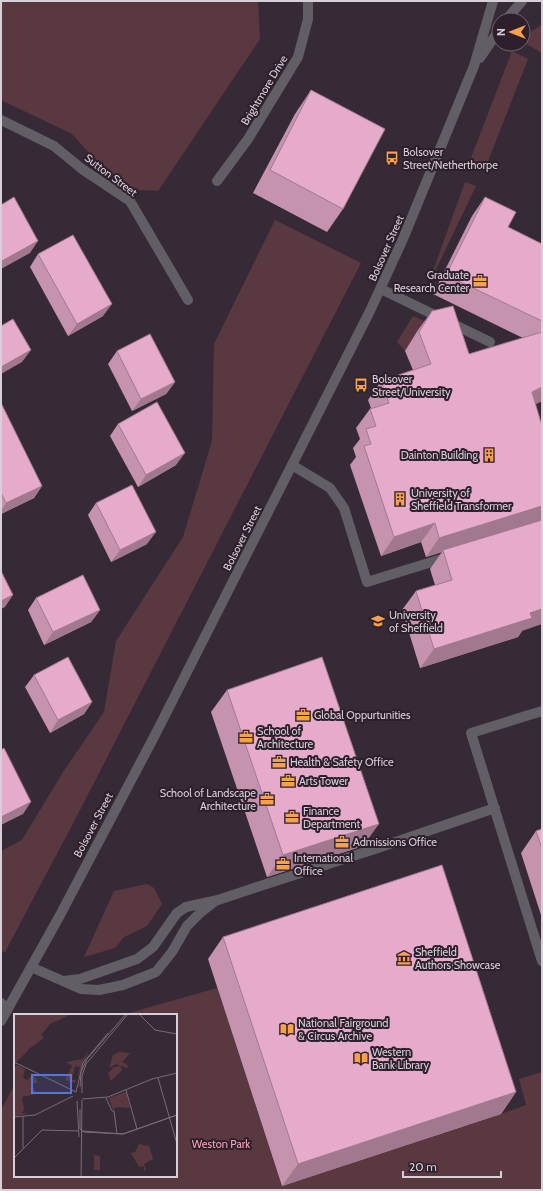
<svg xmlns="http://www.w3.org/2000/svg" width="543" height="1191" font-family="Cabin,sans-serif">
<rect width="100%" height="100%" fill="#372a37"/>
<!-- green -->
<path fill="#5a3840" d="M1,1H258L260,39L158,191L122,189L72,134L1,100Z
M542,25V53L523,42L533,30Z
M512,51L528,59L485,169L469,163Z
M465,182L476,186L426,290Z
M275,220L361,263L80,810L5,952L1,951V851L22,840L63,772L104,712L116,641L183,537L212,441L214,344Z
M413,316L435,326L405,351L397,342Z
M147,884L154,888L162,904L147,926L124,937L115,948L84,957L114,891Z
M217,988L282,1186L501,1114L526,1105L519,1079L542,1072V1190H1V1110L15,1084V1176H176V1015H122Z"/>
<g fill="none" stroke-linecap="round" stroke-linejoin="round">
<!-- service -->
<path stroke="#625e66" stroke-width="10" d="M381,289L490,342
M292,465L330,488L344,508L367,582L448,557
M542,711L471,733C495,809 518,885 542,961
M31,967L81,989L99,990L123,985L156,972L172,952L187,926L201,912L214,902
M64,981L80,979L137,959L153,947L177,913L186,907L218,900L254,888L378,848L495,808"/>
<!-- minor -->
<path stroke="#625e66" stroke-width="10" d="M1,120L54,146L82,169L130,201L188,300
M217,181L248,139L298,57L308,19V1
M1,1003L8,1009"/>
<!-- tertiary -->
<path stroke="#625e66" stroke-width="10" d="M506,20L522,1
M480,58L499,30
M1,1021L59,917L155,735L370,311L403,239L474,66L493,1"/>
</g>
<!-- wall -->
<path fill="#c693ae" d="M311,90L343,209L327,232L253,193L295,114Z
M485,197L508,227L542,244V401L536,404L522,631L518,637L420,668L402,610L416,591L435,585L430,569L442,552L426,557L421,542L381,556L350,465L356,457L353,448L360,439L356,428L370,409L371,408L368,400L381,381L413,370L405,351L418,330L432,311L469,354L523,338L433,294L472,216Z
M38,254L103,316L68,336L30,267Z
M117,351L175,382L166,394L132,411L108,364Z
M1,403L42,486L34,498L1,514Z
M118,424L176,465L138,487L110,436Z
M96,503L147,544L111,562L88,515Z
M36,598L100,610L91,622L44,645L28,610Z
M34,675L92,702L84,714L50,733L25,687Z
M227,690L363,846L267,877L211,712Z
M542,829V915H541L521,853L536,831Z
M223,937L516,1092L501,1114L282,1186L208,959Z"/>
<!-- shaded-wall -->
<path fill="#a1788d" d="M38,241L30,253L1,269V263L2,261Z
M112,304L103,316L68,336L77,324Z
M31,350L22,362L1,374V367Z
M175,382L166,394L132,411L141,399Z
M542,387V401L519,411L532,392Z
M185,453L176,465L138,487L146,475Z
M42,486L34,498L1,514V511L6,503Z
M542,506V522L443,550L442,552L426,557L439,538Z
M435,523L421,542L381,556L394,537Z
M156,532L147,544L111,562L120,550Z
M13,595L5,607L1,609V601Z
M542,609V624L522,631L518,637L420,668L434,649Z
M100,610L91,622L44,645L53,632Z
M92,702L84,714L50,733L58,720Z
M31,802L23,814L1,825V817Z
M379,824L363,846L267,877L283,855Z
M516,1092L501,1114L282,1186L298,1164Z"/>
<!-- building -->
<path fill="#e6abca" stroke="#a1788d" d="M311,90L385,129L343,209L270,170Z
M14,197L38,241L2,261L1,260V205Z
M485,197L516,212L508,227L542,244V321L446,275Z
M73,235L112,304L77,324L38,254Z
M453,306L469,354L542,332V387L532,392L542,426V506L439,538L435,523L394,537L364,446L371,444L366,429L376,426L370,409L389,403L381,381L431,364L419,332L432,311Z
M13,319L31,350L1,367V326Z
M150,334L175,382L141,399L117,351Z
M157,402L185,453L146,475L118,424Z
M1,403L42,486L6,503L1,493Z
M132,485L156,532L120,550L96,503Z
M542,520V609L530,613L532,618L434,649L416,591L452,580L443,550Z
M1,571L13,595L1,601Z
M83,575L100,610L53,632L36,598Z
M68,657L92,702L58,720L34,675Z
M322,657L379,824L283,855L227,690Z
M4,748L31,802L1,817V750Z
M542,829V849L536,831Z
M442,865L516,1092L298,1164L223,937Z"/>
<!-- icons -->
<defs>
<g id="bus-bare" transform="scale(1.08)"><path d="M-5-6H5V4H4V6H2V4H-2V6H-4V4H-5ZM-3.5-4V0h7V-4ZM-3.5 1.2v1.5H-2V1.2ZM2 1.2v1.5H3.5V1.2Z" fill="#f9a04d" stroke="#2d202c" stroke-width="2.5" paint-order="stroke"/></g>
<g id="office-bare" transform="scale(1.08)"><path d="M-6-3h4V-5.5h4V-3h4V5H-6ZM-1-4.5V-3h2v-1.5ZM-6 0V1H6V0Z" fill="#f9a04d" stroke="#2d202c" stroke-width="2.5" paint-order="stroke"/></g>
<g id="building-bare" transform="scale(1.08)"><path d="M-4-6H4V6H1V3H-1V6H-4ZM-2.5-4.3h1.7v1.8h-1.7ZM.8-4.3h1.7v1.8H.8ZM-2.5-1h1.7V.8h-1.7ZM.8-1h1.7V.8H.8Z" fill="#f9a04d" stroke="#2d202c" stroke-width="2.5" paint-order="stroke"/></g>
<g id="university-bare" transform="scale(1.08)"><path d="M0-5L7-2L0 1L-7-2ZM-4 1L0 2.5L4 1V4Q0 6-4 4Z" fill="#f9a04d" stroke="#2d202c" stroke-width="2.5" paint-order="stroke"/></g>
<g id="museum-bare" transform="scale(1.08)"><path d="M0-6L6-3V-2H-6V-3ZM-5-1h2V3h-2ZM-1-1h2V3h-2ZM3-1h2V3H3ZM-6 4H6V6H-6Z" fill="#f9a04d" stroke="#2d202c" stroke-width="2.5" paint-order="stroke"/></g>
<g id="library-bare" transform="scale(1.08)"><path d="M-6-4Q-3-5.5-.7-3.5V5Q-3 3-6 4ZM6-4Q3-5.5 .7-3.5V5Q3 3 6 4Z" fill="#f9a04d" stroke="#2d202c" stroke-width="2.5" paint-order="stroke"/></g>
</defs>
<g fill-rule="evenodd">
<use href="#bus-bare" x="392" y="158"/>
<use href="#office-bare" x="480" y="281"/>
<use href="#bus-bare" x="361" y="385"/>
<use href="#building-bare" x="489" y="455"/>
<use href="#building-bare" x="400" y="499"/>
<use href="#university-bare" x="378" y="621"/>
<use href="#office-bare" x="303" y="715"/>
<use href="#office-bare" x="246" y="737"/>
<use href="#office-bare" x="279" y="762"/>
<use href="#office-bare" x="288" y="781"/>
<use href="#office-bare" x="267" y="799"/>
<use href="#office-bare" x="292" y="817"/>
<use href="#office-bare" x="342" y="842"/>
<use href="#office-bare" x="283" y="864"/>
<use href="#museum-bare" x="404" y="958"/>
<use href="#library-bare" x="287" y="1029"/>
<use href="#library-bare" x="361" y="1058"/>
</g>
<g text-anchor="middle" stroke-width="4" stroke-linejoin="round" paint-order="stroke">
<!-- street labels -->
<g font-size="11" fill="#d8d0d8" stroke="#2d202c">
<text transform="translate(264 90) rotate(-59)" y="4">Brightmore Drive</text>
<text transform="translate(111 175) rotate(37)" y="4">Sutton Street</text>
<text transform="translate(386 248) rotate(-66)" y="4">Bolsover Street</text>
<text transform="translate(242 538) rotate(-63)" y="4">Bolsover Street</text>
<text transform="translate(93 825) rotate(-62)" y="4">Bolsover Street</text>
</g>
<!-- poi labels -->
<g font-size="11" fill="#d8d0d8" stroke="#2d202c" text-anchor="start">
<text x="403" y="156">Bolsover<tspan x="403" dy="13">Street/Netherthorpe</tspan></text>
<text x="469" y="279" text-anchor="end">Graduate<tspan x="469" dy="13">Research Center</tspan></text>
<text x="372" y="383">Bolsover<tspan x="372" dy="13">Street/University</tspan></text>
<text x="478" y="459" text-anchor="end">Dainton Building</text>
<text x="411" y="497">University of<tspan x="411" dy="13">Sheffield Transformer</tspan></text>
<text x="389" y="619">University<tspan x="389" dy="13">of Sheffield</tspan></text>
<text x="314" y="719">Global Oppurtunities</text>
<text x="257" y="735">School of<tspan x="257" dy="13">Architecture</tspan></text>
<text x="290" y="766">Health &amp; Safety Office</text>
<text x="299" y="785">Arts Tower</text>
<text x="256" y="797" text-anchor="end">School of Landscape<tspan x="256" dy="13">Architecture</tspan></text>
<text x="303" y="815">Finance<tspan x="303" dy="13">Department</tspan></text>
<text x="353" y="846">Admissions Office</text>
<text x="294" y="862">International<tspan x="294" dy="13">Office</tspan></text>
<text x="415" y="956">Sheffield<tspan x="415" dy="13">Authors Showcase</tspan></text>
<text x="298" y="1027">National Fairground<tspan x="298" dy="13">&amp; Circus Archive</tspan></text>
<text x="372" y="1056">Western<tspan x="372" dy="13">Bank Library</tspan></text>
</g>
<!-- park labels -->
<g font-size="11" fill="#fba1b5" stroke="#2d202c">
<text x="221" y="1148">Weston Park</text>
</g>
</g>
<!-- overview -->
<g transform="translate(14 1014)">
<rect width="163" height="163" fill="#372a37"/>
<path d="M0,0L23,1L58,0L36,10L27,21L30,24L16,34L2,49L0,46ZM75,36L63,65L66,53L61,52L58,66H62L61,69L51,66L58,52L52,48L69,45ZM105,38L116,39L108,48L115,52L113,54L102,50L95,54L99,41ZM3,51L11,55L9,64L13,66L19,60L24,68L18,70L22,80L8,83L10,96L7,99H14L4,102H0V54ZM106,52L108,56L97,67L94,59L100,53ZM112,78L116,94L102,93L99,96L95,84ZM125,130L135,132L139,145L130,150L132,156L130,157V152L125,153L117,139L121,138ZM80,141L86,142V156H80Z" fill="#5a3840"/>
<path fill="none" stroke="#776c77" stroke-width="1" d="M125,0L141,16L163,20M0,48L62,78M144,64L163,130M66,73L67,58L73,45L112,0M112,76L123,115M62,78L69,49L94,19M68,79V62L72,50L114,0M92,84L98,97H100L103,120M68,85L94,83L138,65L163,59M63,87L65,123M66,95V115L70,118L109,120L163,101M9,102V134M0,103L21,101L59,82M68,117L109,120L163,101M0,144L28,116L65,117M67,163L68,86"/>
<path fill="#5575d8" fill-opacity="0.15" stroke="#5575d8" stroke-width="2" d="M18,61H57V79H18Z"/>
<rect width="163" height="163" fill="none" stroke="#d8d0d8" stroke-width="2"/>
</g>
<!-- border -->
<rect width="543" height="1191" fill="none" stroke="#d8d0d8" stroke-width="4"/>
<!-- north arrow -->
<g transform="translate(511 32) rotate(270)"><circle r="19" fill="#2d202c" stroke="#716671"/>
<path d="M0-3L7 15L0 10L-7 15Z" fill="#f9a04d"/>
<text y="-6" font-size="11" font-weight="bold" text-anchor="middle" fill="#d8d0d8">N</text>
</g>
<!-- scale -->
<path d="M403 1171v6h98v-6" fill="none" stroke="#d8d0d8" stroke-width="2"/>
<text x="409" y="1171" font-size="12" fill="#d8d0d8" stroke="#2d202c" stroke-width="3" paint-order="stroke">20 m</text>
</svg>
